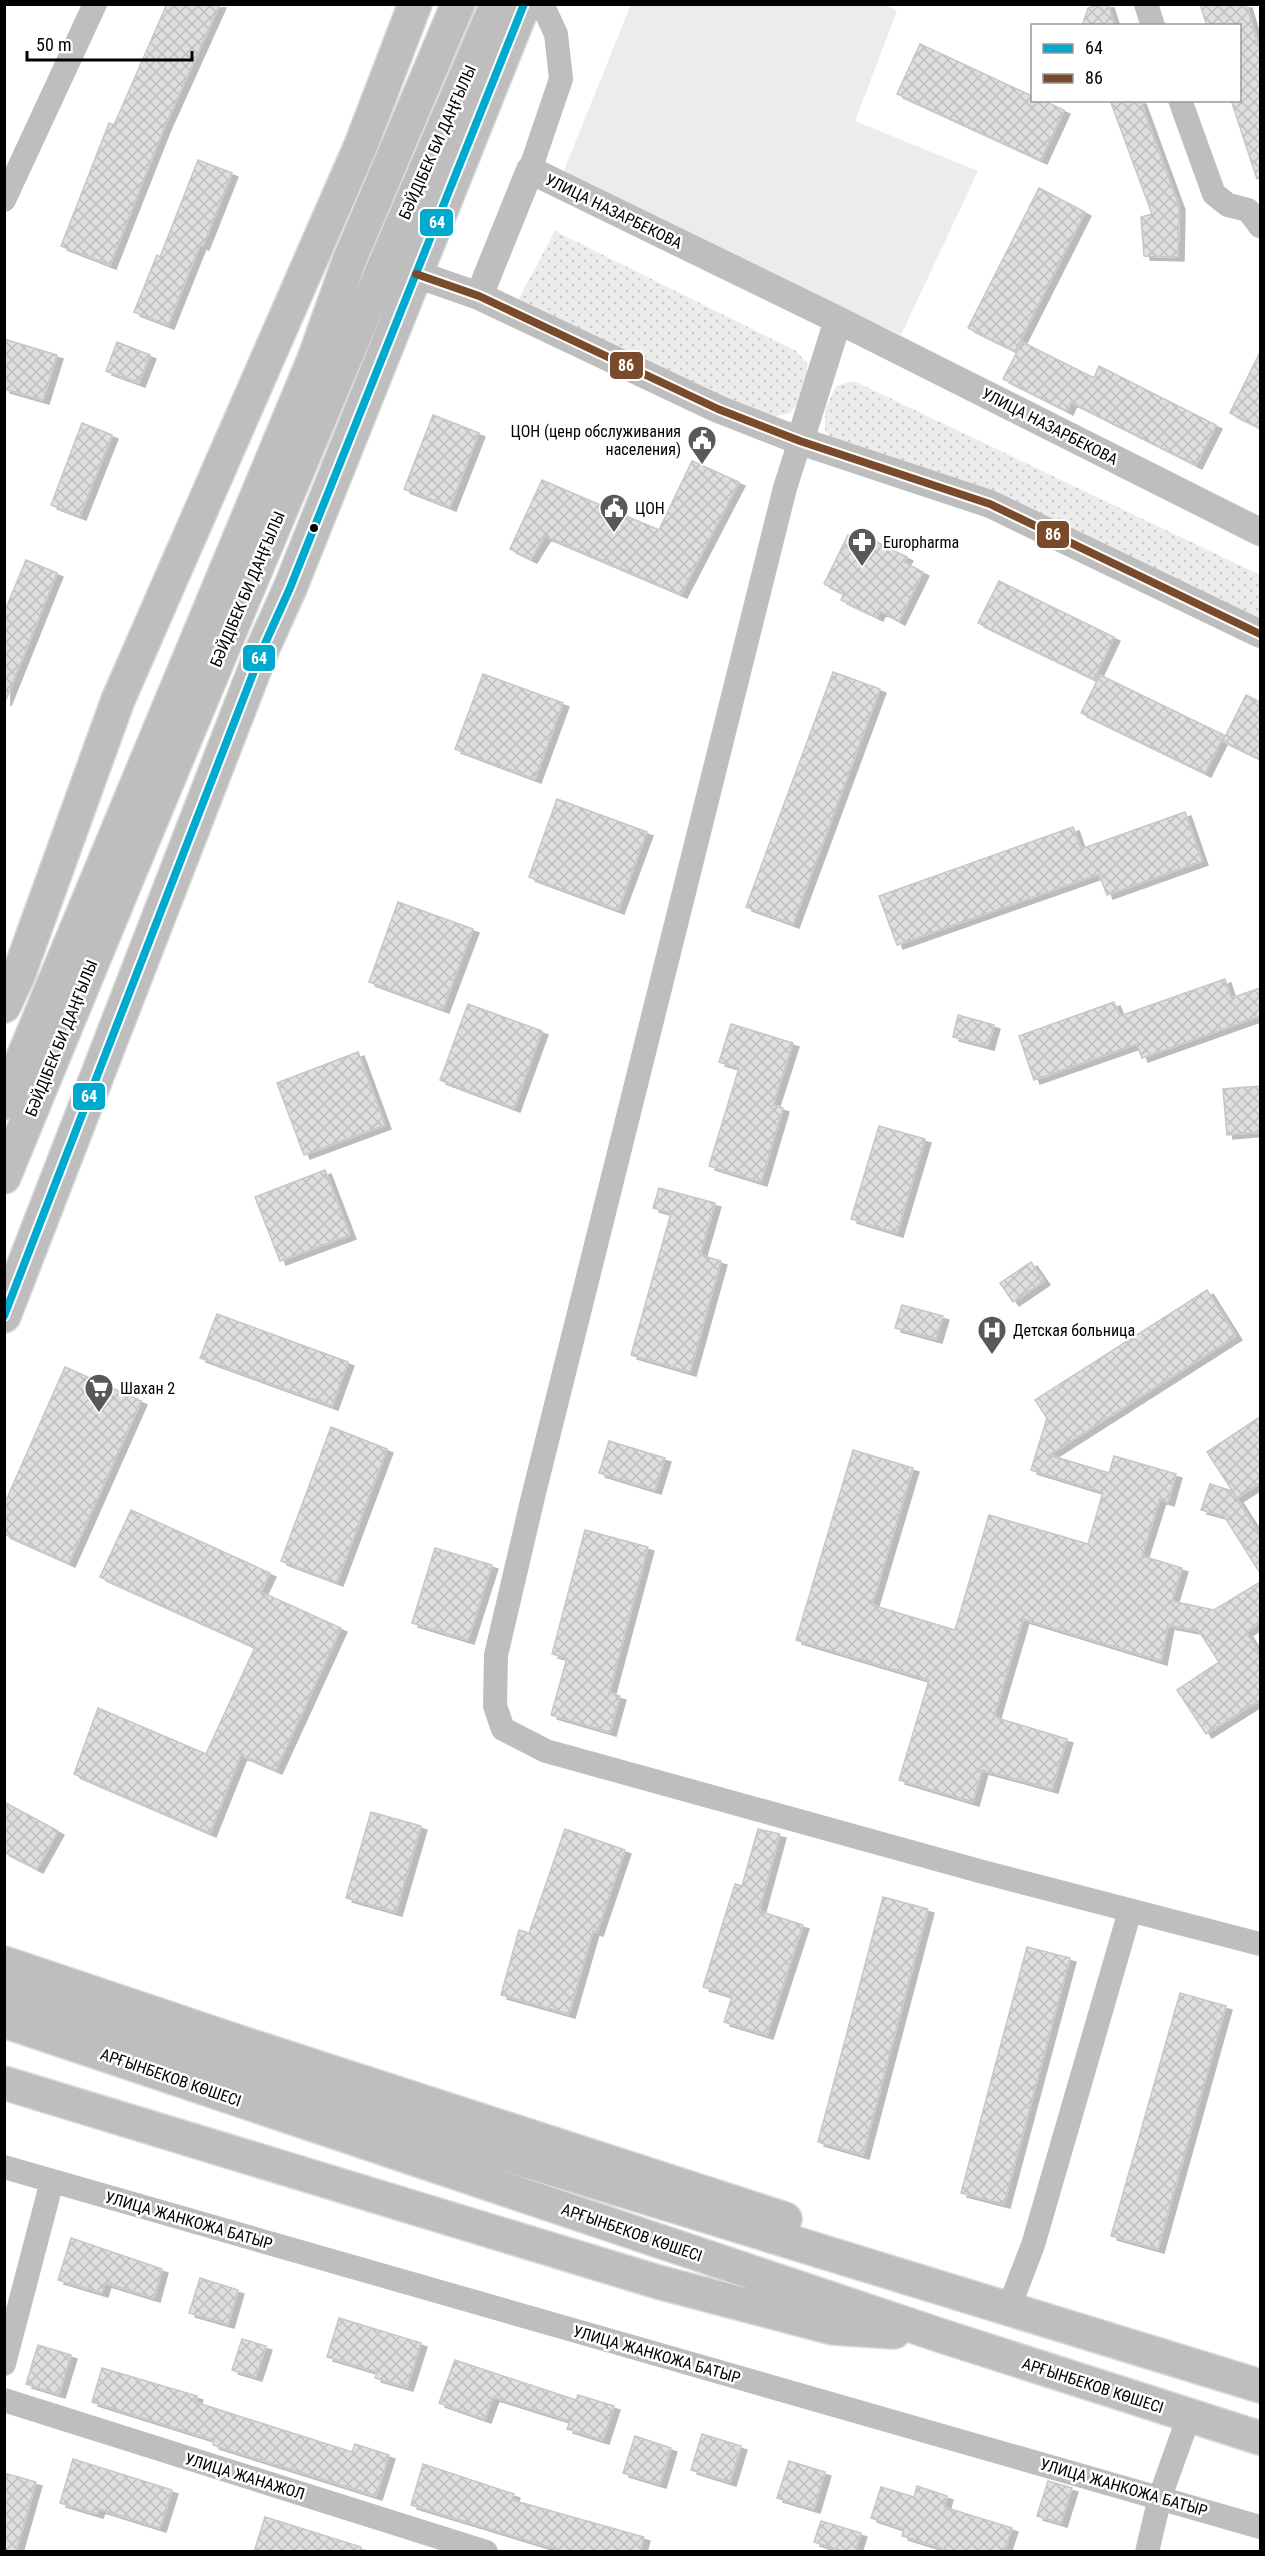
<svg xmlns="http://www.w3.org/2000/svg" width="1265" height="2556" font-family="'Roboto Condensed',sans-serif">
<defs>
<pattern id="grass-dots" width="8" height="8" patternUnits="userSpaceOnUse" patternTransform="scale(1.5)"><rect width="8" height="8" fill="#ececec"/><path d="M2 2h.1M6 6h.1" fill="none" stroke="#c9c9c9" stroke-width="1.8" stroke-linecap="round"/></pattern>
<pattern id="building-cross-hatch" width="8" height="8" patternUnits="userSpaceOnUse" patternTransform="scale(1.5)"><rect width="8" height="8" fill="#dfdfdf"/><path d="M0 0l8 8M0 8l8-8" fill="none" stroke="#bebebe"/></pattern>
<filter id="shadow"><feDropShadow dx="6" dy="4" stdDeviation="0" flood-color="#0004"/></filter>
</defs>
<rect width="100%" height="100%" fill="#fff"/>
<!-- grass -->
<path fill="url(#grass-dots)" d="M555,231L796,351L807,363L809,380L800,400L790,413L772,417L512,311Z
M854,381L1260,575V647L834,440L825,431V410L836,386Z"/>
<!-- park -->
<path fill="#ececec" d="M631,4H884L897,11L855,121L978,171L901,335L563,173Z"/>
<!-- building -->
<path fill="url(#building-cross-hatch)" stroke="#c7c7c7" stroke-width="1.5" filter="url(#shadow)" d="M167,4H220L164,128L110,265L61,246L109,123L114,125Z
M1100,4H1108L1115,26H1082L1088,8Z
M1200,4H1246L1260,50V178L1257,179L1231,100H1239V26H1207Z
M920,44L1032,96V100H1042L1064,110L1041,160L897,94Z
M1110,100H1140L1179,206L1178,257L1144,256L1141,217L1152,214Z
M198,160L232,173L203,246L200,245L168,325L134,312L157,255L160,257Z
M1039,188L1085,212L1015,351L968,328Z
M4,339L57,355L43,400L4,389Z
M117,342L150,355L139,383L106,371Z
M1022,342L1094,378L1099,366L1216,425L1196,465L1071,402L1067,411L1003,379Z
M1260,352V428L1230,413Z
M433,415L479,433L450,507L404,489Z
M82,423L112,435L80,516L51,505Z
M692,461L739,482L681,594L545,536L531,559L510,549L542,480L659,530Z
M848,535L868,545L871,539L907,557L904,562L923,572L899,621L880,611L877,617L841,600L844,594L824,584Z
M26,560L57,573L5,702L4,613Z
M999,581L1114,637L1094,679L978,623Z
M833,672L880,689L793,924L746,907Z
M483,674L563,703L535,779L455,749Z
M1100,675L1224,735L1205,773L1081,713Z
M1246,695L1260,702V759L1223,741Z
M557,799L647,832L618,910L529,877Z
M1185,812L1202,861L1107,895L1099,874L897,945L879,896L1073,827L1081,849Z
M398,902L473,929L443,1009L369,982Z
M1225,979L1231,998L1260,988V1016L1142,1058L1137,1044L1034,1080L1019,1036L1114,1002L1120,1016Z
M468,1004L542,1031L514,1108L440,1080Z
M958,1015L994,1025L988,1046L953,1037Z
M731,1024L793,1043L773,1105L783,1108L761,1182L709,1166L739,1068L719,1062Z
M358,1052L385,1125L304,1155L277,1083Z
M1260,1086V1132L1227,1135L1223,1089Z
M879,1126L925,1139L897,1233L851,1219Z
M325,1170L350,1235L280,1261L255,1197Z
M659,1188L715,1203L700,1255L721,1261L690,1372L631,1355L671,1213L653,1208Z
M1031,1262L1044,1281L1013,1302L1000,1283Z
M1207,1290L1236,1336L1049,1455L1109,1473L1114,1456L1176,1474L1168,1502L1160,1499L1142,1556L1182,1568L1172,1601L1214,1610L1260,1582V1623L1246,1632L1260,1654V1700L1206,1734L1177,1690L1219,1662L1199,1631L1168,1625L1161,1661L1023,1619L994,1717L1067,1739L1052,1789L982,1770L973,1802L899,1780L929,1680L796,1640L853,1450L913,1468L872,1605L955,1630L989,1515L1088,1544L1103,1492L1031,1470L1047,1418L1035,1400Z
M902,1305L943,1316L936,1339L895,1328Z
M217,1314L348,1362L332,1406L200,1358Z
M65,1367L141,1401L69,1563L4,1534V1505Z
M1260,1417V1483L1237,1498L1207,1452Z
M331,1427L387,1449L337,1582L281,1561Z
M609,1441L665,1458L655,1490L599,1473Z
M1210,1484L1232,1491L1260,1535V1573L1224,1516L1201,1510Z
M131,1510L270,1573L261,1592L341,1628L276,1770L241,1755L210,1833L74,1774L98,1708L206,1754L255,1647L100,1577Z
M585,1530L648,1547L609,1693L620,1696L610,1732L551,1715L567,1658L552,1654Z
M435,1548L492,1565L468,1640L412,1623Z
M4,1802L58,1831L37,1869L4,1852Z
M371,1812L421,1826L396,1912L346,1898Z
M565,1829L625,1850L597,1932L593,1931L569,2014L501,1995L519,1930L529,1933Z
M758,1829L780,1834L759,1911L803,1925L767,2035L724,2022L732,1996L703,1987L735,1884L742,1886Z
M883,1897L928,1909L863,2155L818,2142Z
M1027,1947L1070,1958L1004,2204L961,2193Z
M1180,1993L1226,2006L1158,2249L1111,2236Z
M71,2238L162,2269L154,2298L105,2283L102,2293L58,2280Z
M200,2278L238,2290L228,2324L189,2313Z
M339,2318L421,2343L407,2387L375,2378L377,2372L327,2357Z
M242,2339L266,2346L256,2377L232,2370Z
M38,2345L71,2355L59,2394L26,2384Z
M455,2360L576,2400L578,2395L614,2406L603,2440L567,2429L570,2421L493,2397L485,2419L439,2403Z
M102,2368L197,2396L195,2402L352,2452L355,2444L389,2455L376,2496L213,2445L214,2440L92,2402Z
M702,2434L741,2446L730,2482L691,2470Z
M635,2436L671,2448L660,2484L623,2473Z
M73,2459L172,2490L160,2528L99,2509L97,2514L60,2503Z
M789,2461L825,2472L814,2509L777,2498Z
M423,2464L514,2494L512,2500L644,2537L640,2552H566L411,2505Z
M4,2473L36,2482L16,2552H4Z
M1048,2481L1072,2488L1061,2523L1037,2516Z
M917,2486L947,2496L944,2507L1012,2528L1004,2552H954L902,2536L904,2529L871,2518L881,2487L914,2497Z
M265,2517L361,2547L360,2552H254Z
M821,2521L861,2533L855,2552H845L814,2542Z"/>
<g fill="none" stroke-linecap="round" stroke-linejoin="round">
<!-- primary casing -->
<g stroke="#dbdbdb" stroke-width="36">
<path id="primary" d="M4,1006L18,976L118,700L361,145L415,4
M4,1103L314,359L349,261L458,4
M4,1177C165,785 328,393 497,4
M4,1316L263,648L290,588L524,4
M4,1963L239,2042L785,2219
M4,1994L84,2025L1260,2386
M4,2021L942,2336L1260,2438
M4,2083L658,2282L833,2328L894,2332"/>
</g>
<!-- minor -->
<path stroke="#bebebe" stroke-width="24" d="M1146,4L1153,26
M1180,100L1214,194L1228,205L1248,210L1260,226
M530,170L561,79L556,34L542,4
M4,200L95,4
M800,441L785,488L533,1497L496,1655L495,1706L503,1729L546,1751L983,1872L1260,1944
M4,2167L1260,2527
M1008,2310L1033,2245L1130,1911
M4,2364L52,2181
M4,2400L486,2552
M1147,2552L1160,2497L1189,2416"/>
<!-- tertiary -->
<path stroke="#bebebe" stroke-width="28" d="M416,274L479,296L718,409L800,441L990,504L1260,634
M479,296L530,170L838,320L1260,532
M800,441L838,320"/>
<!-- primary -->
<use href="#primary" stroke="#bebebe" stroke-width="33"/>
<!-- bus-1 casing -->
<g stroke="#fff" stroke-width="12">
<path id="bus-1" d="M4,1316L263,648L290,588L524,4"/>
</g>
<!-- bus-2 casing -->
<g stroke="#fff" stroke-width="12">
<path id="bus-2" d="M416,274L479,296L718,409L800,441L990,504L1260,634"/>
</g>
<!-- bus-1 -->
<use href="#bus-1" stroke="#00a9ce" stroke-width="8"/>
<!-- bus-2 -->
<use href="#bus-2" stroke="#7a4b2a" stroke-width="8"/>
</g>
<!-- icons -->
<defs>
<g id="civic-pin" transform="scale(1.5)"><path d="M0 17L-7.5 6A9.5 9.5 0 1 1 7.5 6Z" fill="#595959" stroke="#fff"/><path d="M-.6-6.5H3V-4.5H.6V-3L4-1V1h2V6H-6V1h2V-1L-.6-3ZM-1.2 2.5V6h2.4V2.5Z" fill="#fff"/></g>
<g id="pharmacy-pin" transform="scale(1.5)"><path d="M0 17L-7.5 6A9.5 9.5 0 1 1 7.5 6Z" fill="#595959" stroke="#fff"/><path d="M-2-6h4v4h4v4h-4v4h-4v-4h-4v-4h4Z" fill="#fff"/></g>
<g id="hospital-pin" transform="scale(1.5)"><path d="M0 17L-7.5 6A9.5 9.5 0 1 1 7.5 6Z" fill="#595959" stroke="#fff"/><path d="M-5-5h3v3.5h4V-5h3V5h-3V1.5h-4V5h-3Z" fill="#fff"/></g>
<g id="supermarket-pin" transform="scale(1.5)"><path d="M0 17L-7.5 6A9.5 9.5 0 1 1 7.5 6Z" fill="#595959" stroke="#fff"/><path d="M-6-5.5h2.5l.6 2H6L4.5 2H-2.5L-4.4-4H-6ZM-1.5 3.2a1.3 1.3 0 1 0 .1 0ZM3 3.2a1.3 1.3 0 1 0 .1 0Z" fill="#fff"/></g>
</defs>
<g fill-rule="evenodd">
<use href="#civic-pin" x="702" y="440"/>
<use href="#civic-pin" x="614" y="508"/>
<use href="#pharmacy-pin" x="862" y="542"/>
<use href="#hospital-pin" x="992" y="1330"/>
<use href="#supermarket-pin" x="99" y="1388"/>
</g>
<!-- markers -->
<circle fill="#000" stroke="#fff" stroke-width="2" cx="314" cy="528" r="5"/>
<g text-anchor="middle" stroke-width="5" stroke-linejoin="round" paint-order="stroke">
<!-- street labels -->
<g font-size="16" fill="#000" stroke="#fff">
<text transform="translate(437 142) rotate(-66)" y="6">БӘЙДІБЕК БИ ДАҢҒЫЛЫ</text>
<text transform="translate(614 211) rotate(26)" y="6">УЛИЦА НАЗАРБЕКОВА</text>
<text transform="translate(1050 426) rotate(27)" y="6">УЛИЦА НАЗАРБЕКОВА</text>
<text transform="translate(247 589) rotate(-67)" y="6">БӘЙДІБЕК БИ ДАҢҒЫЛЫ</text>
<text transform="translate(61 1038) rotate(-68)" y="6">БӘЙДІБЕК БИ ДАҢҒЫЛЫ</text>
<text transform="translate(171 2077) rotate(19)" y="6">АРҒЫНБЕКОВ КӨШЕСІ</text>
<text transform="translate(189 2220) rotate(16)" y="6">УЛИЦА ЖАНКОЖА БАТЫР</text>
<text transform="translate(632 2232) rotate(19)" y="6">АРҒЫНБЕКОВ КӨШЕСІ</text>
<text transform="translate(657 2354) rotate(16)" y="6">УЛИЦА ЖАНКОЖА БАТЫР</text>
<text transform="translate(1093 2385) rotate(18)" y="6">АРҒЫНБЕКОВ КӨШЕСІ</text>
<text transform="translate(245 2476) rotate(17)" y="6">УЛИЦА ЖАНАЖОЛ</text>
<text transform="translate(1124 2487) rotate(16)" y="6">УЛИЦА ЖАНКОЖА БАТЫР</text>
</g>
<!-- poi labels -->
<g font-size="16" fill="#000" stroke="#fff" text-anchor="start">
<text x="681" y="437" text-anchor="end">ЦОН (ценр обслуживания<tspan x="681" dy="18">населения)</tspan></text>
<text x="635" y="514">ЦОН</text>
<text x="883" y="548">Europharma</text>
<text x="1013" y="1336">Детская больница</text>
<text x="120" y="1394">Шахан 2</text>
</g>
</g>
<g stroke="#fff" stroke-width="2">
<rect x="419" y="208" width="35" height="29" rx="6" fill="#00a9ce"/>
<rect x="609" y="351" width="35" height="29" rx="6" fill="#7a4b2a"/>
<rect x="1036" y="520" width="34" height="29" rx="6" fill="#7a4b2a"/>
<rect x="242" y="644" width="34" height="28" rx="6" fill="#00a9ce"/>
<rect x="72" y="1082" width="34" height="29" rx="6" fill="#00a9ce"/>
</g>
<g font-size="16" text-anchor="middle" font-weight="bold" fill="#fff">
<text x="437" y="228">64</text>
<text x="626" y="371">86</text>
<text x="1053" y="540">86</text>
<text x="259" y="664">64</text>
<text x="89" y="1102">64</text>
</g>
<!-- border -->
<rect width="1265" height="2556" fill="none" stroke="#000000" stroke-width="12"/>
<!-- legend -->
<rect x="1031" y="24" width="210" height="78" fill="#ffffff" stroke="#999999" stroke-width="1.5"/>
<rect x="1043" y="44" width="30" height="9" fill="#00a9ce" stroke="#999999" stroke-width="1.5"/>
<text x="1085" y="54" font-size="18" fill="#000000">64</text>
<rect x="1043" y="74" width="30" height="9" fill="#7a4b2a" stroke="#999999" stroke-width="1.5"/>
<text x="1085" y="84" font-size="18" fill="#000000">86</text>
<!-- scale -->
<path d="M27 51v9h165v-9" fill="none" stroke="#000000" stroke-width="3"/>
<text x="36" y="51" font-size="18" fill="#000000" stroke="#ffffff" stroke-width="4.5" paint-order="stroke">50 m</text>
</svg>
